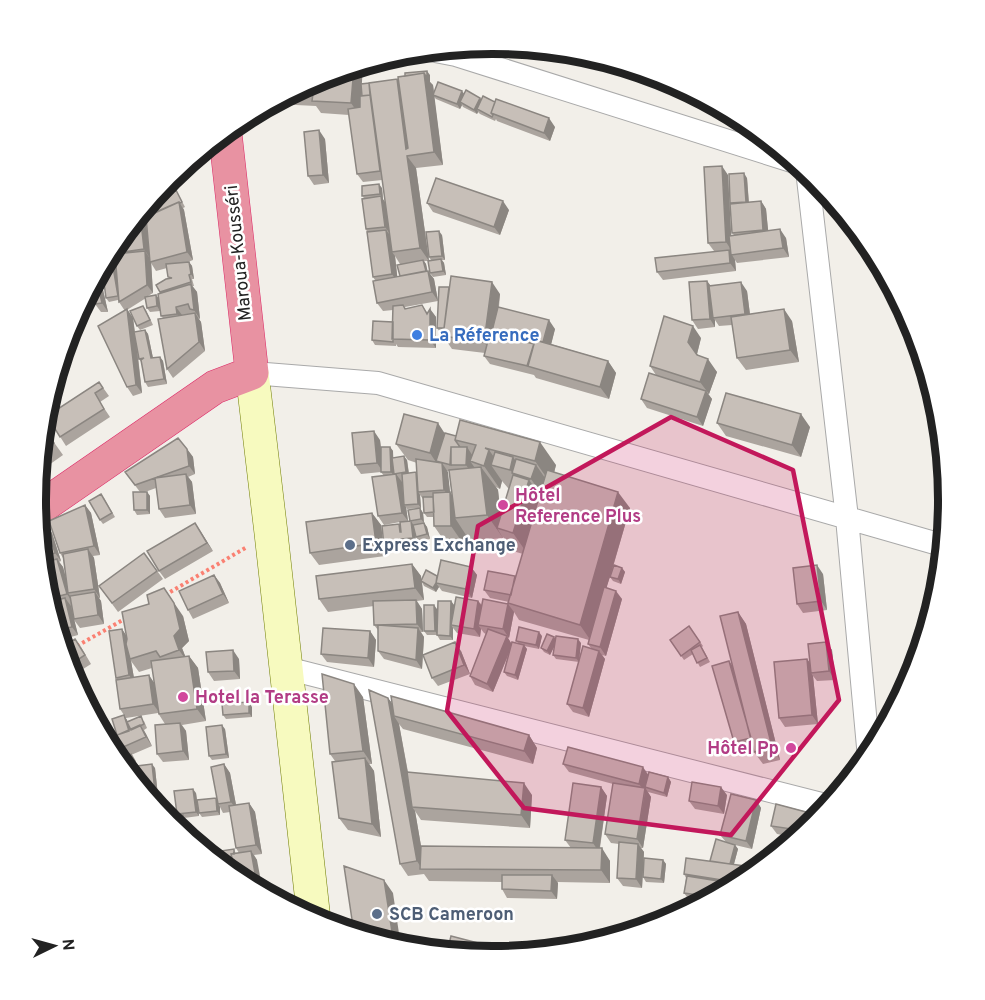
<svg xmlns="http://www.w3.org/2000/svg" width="985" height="1000" font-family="Overpass,sans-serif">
<rect width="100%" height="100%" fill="#f2efe9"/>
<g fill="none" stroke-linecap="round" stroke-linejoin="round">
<!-- street casing -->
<g stroke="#a9a9a9" stroke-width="24">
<path id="street" d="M430,50L456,55L798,163
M807,170L847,518L869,758
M252,373L378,383L945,546
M286,668L829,806"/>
</g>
<!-- secondary casing -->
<g stroke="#707d05" stroke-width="34">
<path id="secondary" d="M252,373L271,533L314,920"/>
</g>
<!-- highway casing -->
<g stroke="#dc2a67" stroke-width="34">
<path id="highway" d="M37,510L215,387L252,373L225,132"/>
</g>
<!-- path -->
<path stroke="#fa8072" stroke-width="4" stroke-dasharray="3 3" stroke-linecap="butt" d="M165,595L247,547
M77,646L128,617"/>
<!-- street -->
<use href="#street" stroke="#fff" stroke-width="22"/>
<!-- secondary -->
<use href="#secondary" stroke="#f7fabf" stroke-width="33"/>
<!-- highway -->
<use href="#highway" stroke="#e892a2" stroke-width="33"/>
</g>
<!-- wall -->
<path fill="#aba49e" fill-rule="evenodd" d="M430,75V82L433,85L434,93L464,94L480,98L481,99L495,102L555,127L550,141L497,121L496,119L495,121L480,114L478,112L477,114L463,107L462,105L460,109L436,99L434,97L443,165L416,168L429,260H431L429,257L442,235L445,260H442L444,263L446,275L433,277L430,273L428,261H424L426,264L427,271L434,279L438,301L405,307L406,309L427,313L430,309L436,317V348L398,347L396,344V346L375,345L372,340L393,322V310L383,311L377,303L375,280L373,277L367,232L366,229L364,198L362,196L382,188L383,199H382L385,202L382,180L363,182L357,174L349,115L321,113L316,106L276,104L274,102L318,78L362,84L397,79L399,82ZM395,256L400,264V276H397Z
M325,139L329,183L314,185L308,176Z
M728,175L731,235H734L732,233L747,178L749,202L761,201L766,209L768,231L786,238L789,257L737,263L735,260L736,271L663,280L657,272L714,251L708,243Z
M170,177L176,187L152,200H151Z
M176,190L185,207L183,208L184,210L193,260L188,262H189L192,266L194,279H192L194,286H192L197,292L200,319L198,318L201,322L205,351L173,378L167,369L163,318L161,316L160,311L150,312L147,308L146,298L127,310V309L133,318L135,332L145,330L148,334L153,358L160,357L163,361L167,384L148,387L145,382L142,363L139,359L137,346L142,393L133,396L127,387L125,311L119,302L118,300L109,302L106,298L102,268L113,246L145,214L149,249V215ZM151,263L156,271L167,268L169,278L156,285L160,293L159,299L156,295L148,296L153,293Z
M427,203L509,210L500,235L433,212Z
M99,272L108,312H101L95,304Z
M707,281L710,285L747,291L750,314L792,321L799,362L746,370L737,358L732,325L719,326L715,320V327L698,329L692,320Z
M500,294L499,307L555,329L551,344L608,361L616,373L609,399L536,378L534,375L490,364L484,356L485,353L452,349L443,336V332H440L437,328Z
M143,306L146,310L153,325L140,330L137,326Z
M701,338L697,354L717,372L709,394H708L712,399L703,426L647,408L641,399L656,375L650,366Z
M99,382L109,396L100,402L110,417L66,446L47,416Z
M717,423L810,427L801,457L726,436Z
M43,427L63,455L39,472Z
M445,433L556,465L554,473L630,508L611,574L622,568L625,572L621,584L613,581L610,577L606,588L622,599L606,656L602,655L605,659L589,717L573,712L567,704L579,662L556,659L553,655L555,645L550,655L544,652L541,648L554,637L555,639L581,643L579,660L591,648L588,644L589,640L519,620L514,612L509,638L507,637L512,644L518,643L516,641L542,636L539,649L524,646L527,649L518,680L507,676L504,672L510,651L493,692L475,685L470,676L486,634L484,633L481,629L480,637L457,633L453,628V640H440L437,635H427L424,631L437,609L451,601L454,605V609L478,601L482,605L508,604L509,602L490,598L484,590L515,576L516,577L523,554L513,551L503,537V538L471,541L466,535L467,549H450L434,526V517H427L424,513L423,499L420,495L421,508L407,509L406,507L408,521H410L420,508L423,513L424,523L427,527L430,539L419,541L416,537L415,534L416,542L404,543L405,548L387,550L384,546L401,526L400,522L384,525L378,516L384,476L381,472L361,474L355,465L380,440L381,447H390L393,451V458L407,460L409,473L417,474V463L408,460L396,444ZM447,471H449L452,496L450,492ZM502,481L508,488H509L501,515L498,490L496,487L500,489Z
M187,449L193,457L195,474L188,477L192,482L196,514L165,518L159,509L156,488L145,492H147L150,496V514L137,515L134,510L140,492L125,472Z
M104,498L115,517L103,524L100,520Z
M85,505L91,513L100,555L93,556L94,558L100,598H99L101,601L104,624L80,628L74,620L78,635L60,640L45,589L39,527L52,533L61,561L59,562L63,567L66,579L63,558L60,553Z
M372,513L381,525L385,556L319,565L310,553Z
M195,523L213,551L165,579L159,571Z
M144,553L163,579L118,612L99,586Z
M412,564L421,576V580L471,567L477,575L472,598L442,591L439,587L436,592L424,586L422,582L424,600L417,601L422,609L423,632H421L424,637L422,669L384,659L378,651V630L374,625V606L328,612L319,599Z
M823,574L827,610L803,613L797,604Z
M214,575L220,583L229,603L193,619L188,610Z
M738,612L746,624L780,760L763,764L754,752L753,747L740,751L734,742L733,667Z
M183,616L189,641L182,648L185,656H189L198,668L206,721L182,725L186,731L189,760L163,762L157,754L165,724L158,713L126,718L120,709L118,680L116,678L122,629L126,636ZM131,661L139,672L152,668L154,682L134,678Z
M689,626L703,646L702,647L710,662L700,667L693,654L684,660L670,640Z
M370,631L376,640L374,667L327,662L321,654Z
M826,642L832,650L835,680L817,681L813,676L818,724L785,727L779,718L807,659L811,664Z
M62,647H81L91,664L72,676Z
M461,651L470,674L438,686L432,678Z
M239,659L240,679L214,681L208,672Z
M363,697L372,764H369L374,771L381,837L348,830L339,818L335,761L330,754Z
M388,698L392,703L529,735L537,748L533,764L403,729L399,724L408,772L532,795L530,828L421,820L415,811L421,846L571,848L565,840L601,787L607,796L600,848L610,861V883L557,882L558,883L557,899L507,898L502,889V882L429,881L424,874L408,876L400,864Z
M252,707V717L226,719L223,715Z
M124,715L128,722L144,721L147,728L144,730L152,746L131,755L138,765L155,768L158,796L149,798L140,786L137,766L131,770L133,773L127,770L121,761L127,757L118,760L113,753L106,740L117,735Z
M225,729L229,758L212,760L209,756Z
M224,764L230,773L236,805L249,803L255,812L262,854L254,855L257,860L221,865L207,853L234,849L236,854L239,853L236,848L230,812L223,813L220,807V815L202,817L199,813L197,802L199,816L184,818L186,820L187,832L182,833L169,823L178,816L177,814L196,793L197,800L216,798Z
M563,764L668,777L671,782L667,797L648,792L646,789L651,797L643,848H641L644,852L642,888L623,886L617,878L619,844L611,843L605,834L613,784L569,772Z
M727,795L724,814L695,809L689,801Z
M756,800L761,808L752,849L735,845L738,849L734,864L746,880L682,914L692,904L684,893L686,878L684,874L710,861L726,842L720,835Z
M815,823L797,838L777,834L771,826Z
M663,860L666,864L664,883L646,882L643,877Z"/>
<!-- shaded-wall -->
<path fill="#8b8681" d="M363,64L360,116L351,103L354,67Z
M427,71L430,75V82L433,85L443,165L434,152L424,73Z
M397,79L406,92L411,155L406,149Z
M462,91L465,95L460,102L462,105L460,109L457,104Z
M480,98L483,102L477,109L478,112L477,114L474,110Z
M549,118L555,127L550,141L544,133Z
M319,130L325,139L329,183L323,175Z
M407,156L416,168L429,261L420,248Z
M722,166L728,175L732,251L726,242Z
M744,173L747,178L749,207L746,203Z
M379,184L382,188L383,199L380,194Z
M381,196L387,205L391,235L385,227Z
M503,201L509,210L500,235L494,227Z
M761,201L766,209L769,239L763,230Z
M179,202L184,210L193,260L187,252Z
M143,210L145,214L150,258L144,249L140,213Z
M780,229L786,238L789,257L783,248Z
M386,230L392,238V252L395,256L398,283L392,274Z
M439,231L442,235L445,260L442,256Z
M121,236L124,250L118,240Z
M729,250L735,260L736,271L730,263Z
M145,251L151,260L153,293L147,285Z
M111,255L114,260L121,300L118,296Z
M441,259L444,263L446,275L443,271Z
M423,260L426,264L429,277L426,273Z
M189,262L192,266L194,279L191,274Z
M428,271L434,279L438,301L432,292Z
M99,272L108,312L102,303L96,277Z
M707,281L713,289V318L715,320V327L710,319Z
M492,282L500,294L495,332L492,331L495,335L492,354L484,342Z
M741,282L747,291L751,323L745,314Z
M191,284L197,292L200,319L194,310Z
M156,295L159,299L160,311L157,306Z
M422,305L428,314L430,309L436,317V348L430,340L427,314Z
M176,307L182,315L183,322L177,314Z
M127,309L133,318L142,393L136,385Z
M784,309L792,321L799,362L790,350Z
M195,313L201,322L205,351L199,342Z
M549,320L555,329L549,353L543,344Z
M693,326L701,338L697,354L705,366L708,359L717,372L709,394L700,382L688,342Z
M145,330L148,334L154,363L151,358Z
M160,357L163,361L167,384L164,379Z
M608,361L616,373L609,399L600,387Z
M706,391L712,399L703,426L697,417Z
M801,414L810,427L801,457L792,445Z
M438,423L449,440L436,461L442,468L441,470L430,453Z
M374,431L380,440L383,472L377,463Z
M540,442L556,465L551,484L535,461Z
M390,447L393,451L394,476L391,472Z
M467,447L478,464L470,461L482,478V488L466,465Z
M187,449L193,457L195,474L189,466Z
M489,450L501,467L491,465L502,481L500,489L484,466Z
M404,456L407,460L409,476L406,472Z
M513,457L528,478L513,473L510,470Z
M442,463L448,472L450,492L466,515L455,518L466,535L467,549L451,526L450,498L444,490Z
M536,465L552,488L547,502L531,479Z
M481,467L498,490L502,529L497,528L503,538L487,515Z
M416,472L419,477L418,492L420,495L421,508L418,504Z
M186,474L192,482L196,514L190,505Z
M396,474L402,482L404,505L406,507L408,521L402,513Z
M529,480L546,503L529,556L513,533Z
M147,492L150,496V514L147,510Z
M618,492L630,508L591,641L580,625Z
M85,505L91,513L100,555L94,546Z
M420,508L423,513L424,523L427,527L430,539L427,534L424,523L421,519Z
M372,513L381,525L385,556L376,543Z
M411,521L414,526L416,542L413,538Z
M195,523L201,532L213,551L207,543Z
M46,525L52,533L61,561L55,553Z
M88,549L94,558L100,598L94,589Z
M57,559L63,567L70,593H68L71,597L73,603L67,594Z
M412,564L421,576L424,600L415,588Z
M817,565L823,574L827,610L821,601Z
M471,567L477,575L472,598L466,589Z
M622,568L625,572L621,584L618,579Z
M214,575L220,583L229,603L223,594Z
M436,583L439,587L436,592L433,588Z
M164,588L183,616L189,641L182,648L188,663L179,650L174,636Z
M616,591L622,599L606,656L600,647Z
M95,592L101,601L104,624L98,615Z
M65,598L71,606L78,635L72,627Z
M416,600L422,609L423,632L417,624Z
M451,601L454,605L453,625H451L453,628V640L450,636Z
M478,601L484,609L478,625L481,629L480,637L474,629Z
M508,604L514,612L509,638L503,629Z
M434,605L437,609L438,635L435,631Z
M738,612L746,624L780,760L772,747Z
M418,628L424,637L422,669L416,660Z
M122,629L128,638L130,659L131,661L135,684L129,675Z
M370,631L376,640L374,667L368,658Z
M539,632L542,636L539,649L536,645Z
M507,636L512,645L493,692L487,684Z
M554,637L557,641L550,655L547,651Z
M578,639L581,643L579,662L576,658Z
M455,642L461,651L470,674L464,665Z
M826,642L832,650L835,680L829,671Z
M524,645L527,649L518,680L515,675Z
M233,650L239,659L240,679L234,671Z
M599,651L605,659L589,717L583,708Z
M189,656L198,668L206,721L197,709Z
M807,659L813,667L811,673L813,676L818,724L812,715Z
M729,661L735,669L751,738Z
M149,675L155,684L159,712L153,704Z
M354,684L363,697L372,764L363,751Z
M388,698L397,710L394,716L399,724L414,807H412L415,811L425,869H422L417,861Z
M249,702L252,707V717L249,713Z
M124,715L127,720L132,736L129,732Z
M180,723L186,731L189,760L183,751Z
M140,725L146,734L152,746L146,737Z
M222,725L225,729L229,758L226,754Z
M529,735L537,748L533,764L524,751Z
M365,758L374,771L381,837L372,824Z
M152,764L155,768L158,796L155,792Z
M224,764L230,773L237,810L231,802Z
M643,767L649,776L646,789L651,797L643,848L637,839L645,792L639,784Z
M668,777L671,782L667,797L664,793Z
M524,783L532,795L530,828L521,815Z
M601,787L607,796L599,852L593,843Z
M721,787L727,795L724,814L718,806Z
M193,789L196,793L199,816L196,812Z
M216,798L218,804L220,807V815L217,811Z
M756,800L761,808L752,849L746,841Z
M249,803L255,812L262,854L256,845Z
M183,815L186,820L187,832L184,828Z
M638,844L644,852L642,888L636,879Z
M735,845L738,849L732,871L729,867Z
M602,848L610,861V883L601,870Z
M251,851L257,860L263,892L258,890Z
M663,860L666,864L664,883L661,879Z
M552,875L558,883L557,899L551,891Z
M384,880L393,893L401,947L394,945Z"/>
<!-- building -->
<path fill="#c7bfb8" stroke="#8b8681" stroke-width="1.5" d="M354,67L351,103L312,101L313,94L291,93L318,78Z
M427,71V78L424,73L405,76V73Z
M424,73L434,152L407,156L420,248L392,252L369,83L397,79L406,149L408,148L398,77Z
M438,82L462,91L457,104L433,95Z
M369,83L370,95L362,96L361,84Z
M466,90L480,98L474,110L460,102Z
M370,95L380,171L357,174L348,109L360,107V96Z
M483,96L495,102L491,113L493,115L492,117L477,109Z
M496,99L549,118L544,133L491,113Z
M319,130L323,175L308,176L304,132Z
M722,166L726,242L708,243L704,167Z
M744,173L746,202L730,203L729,174Z
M170,177L173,182L159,190Z
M436,178L503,201L494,227L427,203Z
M379,184L380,194L362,196V186Z
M176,190L182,202L180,203L179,202L149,215L145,207L148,204Z
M381,196L385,227L366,229L362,199Z
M761,201L763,230L732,233L730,204Z
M179,202L187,252L150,262L146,217Z
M140,213L144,249L123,252L121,237Z
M780,229L783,248L731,255L729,236Z
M386,230L392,274L373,277L367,232Z
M439,231L442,256L429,257L426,232Z
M729,250L730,263L657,272L655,258Z
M145,251L147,285L119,302L115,254Z
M111,255L118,296L106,298L102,268L108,256Z
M441,259L443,271L430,273L428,261Z
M423,260L426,271L400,276L397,265Z
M189,262L191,274L189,275L191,282L160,292L156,285L166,279L172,278L168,277L166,264Z
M428,271L432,292L377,303L373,281Z
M451,276L492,282L484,342L443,336Z
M96,277L102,303L95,304L88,292Z
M707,281L710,319L692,320L689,282Z
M741,282L745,314L713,318L709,286Z
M191,284L194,310L190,309L188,304L176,307L177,314L161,316L158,294Z
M439,287H449L444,328H437Z
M156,295L157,306L147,308L145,297Z
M403,305L405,309L422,305L427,314L430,309V340L392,339L393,306Z
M143,306L150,320L137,326L130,311Z
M498,307L549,320L543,342L535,340L534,342L492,331Z
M127,309L136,385L127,387L98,326Z
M784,309L790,350L737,358L731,317Z
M195,313L199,342L167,369L158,319Z
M664,316L693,326L688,342L697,355L708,359L700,382L650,366Z
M373,321L393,322V342L372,340Z
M145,330L151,358L160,357L164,379L145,382L141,360L144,358L139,359L134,332Z
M490,333L534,344L528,366L484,356Z
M535,340L608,361L600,387L527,366Z
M649,373L706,391L697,417L641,399Z
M99,382L103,388L95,393L104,409L60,437L47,416Z
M726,393L801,414L792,445L717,423Z
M404,414L438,423L430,453L396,444Z
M460,420L540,442L535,461L485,448L489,450L484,466L470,461L476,445L455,440Z
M43,427L54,443L41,452Z
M374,431L377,463L355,465L352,433Z
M445,433L456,436L455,440L460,447H451V465L436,461Z
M178,438L187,449L189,466L135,485L125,472Z
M381,447H390L391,472H381Z
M451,447H467L466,465H450Z
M495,452L513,457L510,470L491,465Z
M404,456L406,472L394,474L392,458Z
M416,459L442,463L444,490L418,492Z
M516,459L536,465L531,479L512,473Z
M481,467L487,515L455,518L449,470Z
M547,470L618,492L580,625L508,603Z
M416,472L418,504L404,505L402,474Z
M186,474L190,505L159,509L155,478Z
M396,474L402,513L378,516L372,477Z
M513,475L529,480L513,533L497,528Z
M133,492H147V510H134Z
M450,492L451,526H434L433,493Z
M101,494L112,513L100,520L89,501Z
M423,497H433L434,512L424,513Z
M85,505L94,546L60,553L49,521Z
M420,508L421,519L410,521L408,510Z
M372,513L376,543L310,553L306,522Z
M411,521L413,538L401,539L402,544L384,546L382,526L399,524L400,532H401L400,522Z
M195,523L207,543L159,571L147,551Z
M424,523L427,534L416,537L413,525Z
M46,525L55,553L42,557L39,527Z
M88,549L94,589L68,593L63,554Z
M144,553L157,571L112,603L99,586Z
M57,559L67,594L48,599L45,589L42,563Z
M441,560L471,567L466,589L436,583Z
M412,564L415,588L319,599L316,576Z
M614,565L622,568L618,579L610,577Z
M817,565L821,601L797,604L793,568Z
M426,570L437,576L436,583L433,588L421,581Z
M488,571L515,576L511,595L484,590Z
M214,575L223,594L188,610L179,591Z
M604,587L616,591L600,647L588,644Z
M164,588L174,603L180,629L174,636L179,650L160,657L156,651L130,659L126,644L127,639L122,612L149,604L147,595Z
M95,592L98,615L74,619L70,596Z
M456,597L478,601L474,629L451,625Z
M65,598L72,627L57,630L49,602Z
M483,599L508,604L503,629L478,625Z
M416,600L417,624L374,625L373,601Z
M438,601H451L450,636L437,635Z
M424,605H434L435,631H424Z
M738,612L772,747L754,752L720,616Z
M378,625L418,628L416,660L378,651Z
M689,626L700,642L681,656L670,640Z
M519,627L539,632L536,645L516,641Z
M323,628L370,631L368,658L321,654Z
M122,629L129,675L116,678L109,631Z
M488,629L507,636L487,684L470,676Z
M547,634L554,637L547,651L541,648Z
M556,636L578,639L576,658L553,655Z
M75,639L85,655L68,666L62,647Z
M455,642L464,665L432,678L423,655Z
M512,642L524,645L515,675L504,672Z
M826,642L829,671L811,673L808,644Z
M700,645L707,658L697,663L691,650Z
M583,646L599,651L583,708L567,704Z
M233,650L234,671L208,672L206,652Z
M189,656L197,709L159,714L151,661Z
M807,659L812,715L779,718L774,662Z
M729,661L751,738L734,742L712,666Z
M322,674L354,684L363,751L330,754Z
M149,675L153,704L120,709L116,680Z
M369,690L388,698L417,861L400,864Z
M391,696L529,735L524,751L394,716Z
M249,702V713L223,715L222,704Z
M124,715L129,731L117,735L112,719Z
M141,716L144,724L131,730L127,722Z
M180,723L183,751L157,754L155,725Z
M140,725L146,737L112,752L106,740Z
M222,725L226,754L209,756L206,727Z
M568,747L643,767L639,784L563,764Z
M131,754L135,761L125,768L121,761Z
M365,758L372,824L339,818L332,762Z
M152,764L155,792L146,793L140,786L137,766Z
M224,764L231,802L218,804L211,767Z
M130,769L135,781L127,770Z
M407,772L524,783L521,815L412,807Z
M649,772L668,777L664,793L645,787Z
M692,782L721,787L718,806L689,801Z
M573,783L601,787L593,843L565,840Z
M613,783L645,788L637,839L605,834Z
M193,789L196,812L177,814L174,791Z
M731,794L756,800L746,841L720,835Z
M216,798L217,811L199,813L197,800Z
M249,803L256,845L236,848L229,806Z
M776,804L821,816L815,823L805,831L771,826Z
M183,815L184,828L177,829L168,821V817Z
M716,839L735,845L730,864L710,861Z
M619,842L638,844L636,879L617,878Z
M421,846L602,848L601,870L420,869Z
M234,849V854H231L232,858L216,861L207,853Z
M251,851L258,890L235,877L231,854Z
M644,858L663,860L661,879L643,877Z
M686,858L760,868L746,880L741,883L684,874Z
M344,866L384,880L394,945L354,933Z
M502,875H552L551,891L502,889Z
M687,876L737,884L713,897L684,893Z
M682,904H700L682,914Z
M451,936L520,954L492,956L447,952Z"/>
<!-- marked area -->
<path fill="#c2185b" fill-opacity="0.2" stroke="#c2185b" stroke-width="4.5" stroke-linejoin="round" d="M671,417L793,470L839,700L731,835L524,808L447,711L478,526Z"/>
<!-- markers -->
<circle fill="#3f7fe0" stroke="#fff" stroke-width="2" cx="417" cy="335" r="6"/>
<g fill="#d1479c" stroke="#fff" stroke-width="2">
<circle cx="503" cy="505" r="6"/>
<circle cx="183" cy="697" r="6"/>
<circle cx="791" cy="748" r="6"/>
</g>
<g fill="#5c6f8a" stroke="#fff" stroke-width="2">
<circle cx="350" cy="545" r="6"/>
<circle cx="377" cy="914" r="6"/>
</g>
<g text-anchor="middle" stroke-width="5" stroke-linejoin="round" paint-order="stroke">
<!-- street labels -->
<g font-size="18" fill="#222" stroke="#fff">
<text transform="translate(238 253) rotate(-96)" y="6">Maroua-Kousséri</text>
</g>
<!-- shop labels -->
<g font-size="18" font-weight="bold" fill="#366cbe" stroke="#fff" text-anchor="start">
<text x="429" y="341">La Réference</text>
</g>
<!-- hotel labels -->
<g font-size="18" font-weight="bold" fill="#b23c85" stroke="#fff" text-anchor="start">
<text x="515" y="501">Hôtel<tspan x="515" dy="21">Reference Plus</tspan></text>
<text x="195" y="703">Hotel la Terasse</text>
<text x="779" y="754" text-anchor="end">Hôtel Pp</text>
</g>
<!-- service labels -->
<g font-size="18" font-weight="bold" fill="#4e5e75" stroke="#fff" text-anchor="start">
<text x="362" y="551">Express Exchange</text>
<text x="389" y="920">SCB Cameroon</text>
</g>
</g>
<!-- crop -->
<path d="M0 0H985V1000H0ZM46 500a446 446 0 1 1 892 0a446 446 0 1 1-892 0Z" fill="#fff" fill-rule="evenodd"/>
<path fill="none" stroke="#222" stroke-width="8" d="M46 500a446 446 0 1 1 892 0a446 446 0 1 1-892 0Z"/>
<!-- north arrow -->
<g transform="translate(54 946) rotate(85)" stroke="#ffffff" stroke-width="4.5" paint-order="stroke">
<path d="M0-4.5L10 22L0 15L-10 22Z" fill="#222222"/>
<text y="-9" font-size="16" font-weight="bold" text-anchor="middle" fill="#222222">N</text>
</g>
</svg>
